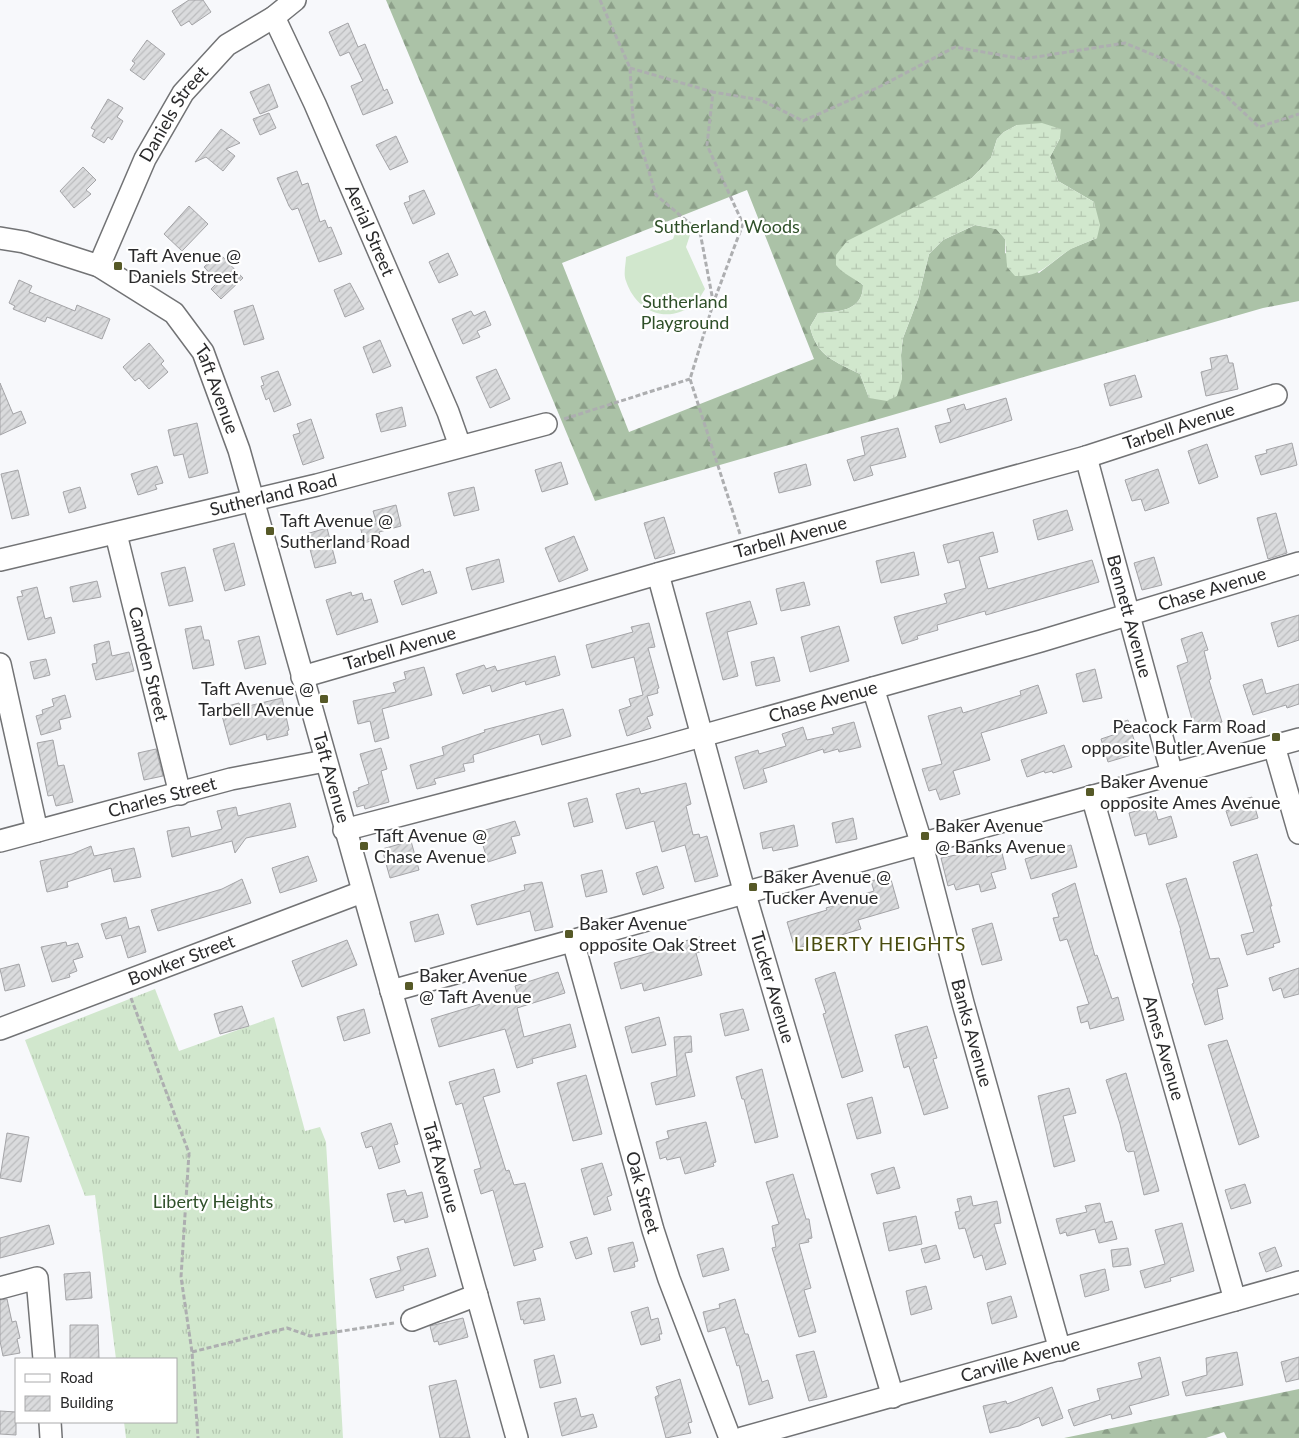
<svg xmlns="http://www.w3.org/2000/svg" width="1299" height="1438" font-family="Lato,sans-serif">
<defs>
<pattern id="grass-tufts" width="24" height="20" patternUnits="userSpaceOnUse" patternTransform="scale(1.25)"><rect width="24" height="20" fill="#d1e7cd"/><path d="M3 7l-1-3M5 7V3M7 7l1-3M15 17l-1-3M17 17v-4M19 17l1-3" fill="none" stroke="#b4c6b0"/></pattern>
<pattern id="forest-firs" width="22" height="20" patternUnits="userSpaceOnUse" patternTransform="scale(1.25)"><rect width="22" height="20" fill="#abc2a7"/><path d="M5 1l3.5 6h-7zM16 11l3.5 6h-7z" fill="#8b9e88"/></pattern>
<pattern id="wetland-marsh" width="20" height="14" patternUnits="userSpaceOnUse" patternTransform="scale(1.25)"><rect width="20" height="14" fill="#d1e7cd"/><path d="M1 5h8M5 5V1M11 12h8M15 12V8" fill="none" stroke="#b4c6b0"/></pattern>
<pattern id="building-hatch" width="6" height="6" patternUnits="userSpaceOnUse" patternTransform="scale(1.25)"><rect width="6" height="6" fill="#dadbdd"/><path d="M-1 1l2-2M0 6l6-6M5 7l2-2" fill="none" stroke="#bbbcbe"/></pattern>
</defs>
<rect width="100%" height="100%" fill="#f7f8fb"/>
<!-- grass -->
<path fill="url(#grass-tufts)" d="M155,989L179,1051L274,1017L305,1131L320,1127L326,1142L343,1438H126L124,1422H176V1359H116L95,1195L85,1196L25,1040Z"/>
<!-- forest -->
<path fill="url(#forest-firs)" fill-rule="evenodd" d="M386,0H1299V301L1263,308L595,501ZM1017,125L1060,138L1050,157L1058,181L1094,202L1097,238L1070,249L1039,273L1005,253V239L997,229L975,225L943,240L929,254L918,299L903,338L901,355L902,379L869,398L860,374C835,361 817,357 810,327L818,313C839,312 863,311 863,285L851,276L911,210L972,178L991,158L997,139L1004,132ZM747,190L814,359L629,432L562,263Z
M1299,1389V1438H1227L1224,1432L1206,1438H1064Z"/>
<!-- wetland -->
<path fill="url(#wetland-marsh)" d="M1042,123L1061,129L1060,138L1050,157L1058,181L1094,202L1100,225L1097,238C1088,242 1079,245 1071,249C1049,262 1043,277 1015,276L1007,267L1005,239L996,229L975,225L943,240L929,254L918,299L903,338L901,355L902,379L897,396L887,401L869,398L860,374C835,361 817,357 810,327L818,313C839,312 863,311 863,285C854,278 843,274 836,265V255L847,241L972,178L991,158L997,139L1004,132L1017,125Z"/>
<!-- garden -->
<path fill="#d1e7cd" d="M684,230L690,235L686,247L705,289C702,294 698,301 693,305C666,325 636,311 626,281C623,274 626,264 626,257L673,239L676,231Z"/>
<!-- building -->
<path fill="url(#building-hatch)" stroke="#a4a4a7" d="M189,0H203L211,12L192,25L189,21L181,26L172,11Z
M348,23L358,47L365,44L384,91L387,89L393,103L363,115L351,86L363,81L349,52L340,56L329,32Z
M147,40L165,54L144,80L130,70L135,63L132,61Z
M269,84L278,107L260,114L250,92Z
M108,99L123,108L117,117L123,121L112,140L108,137L104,143L92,136L95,130L91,128Z
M269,113L276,128L260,135L253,119Z
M221,129L240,143L226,149L235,156L223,171L206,157L195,162Z
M396,136L408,162L390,170L376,145Z
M83,167L96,180L86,190L91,194L74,208L60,191Z
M297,171L302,185L308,183L320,222L325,220L328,228L331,227L342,254L319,262L298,208L292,210L289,206L277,178Z
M424,190L435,214L413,224L404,203L410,201L409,196Z
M189,206L208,224L182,251L164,234Z
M219,253L243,278L221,299L211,289L218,282L204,267Z
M448,253L458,275L439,283L429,262Z
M19,280L32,286L29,292L75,311L77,305L110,319L102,339L47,317L45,322L13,309L15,306L9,303Z
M350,283L364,309L345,317L334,290Z
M253,305L264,339L244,345L234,311Z
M471,311L474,316L485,311L491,325L477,331L480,337L463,344L452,319Z
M380,340L391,366L373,373L363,347Z
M149,343L164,361L161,364L168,372L149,389L139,378L135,381L123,367Z
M1227,355L1229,363H1233L1238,389L1206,396L1201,372L1212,369L1210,358Z
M496,369L510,399L490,408L476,377Z
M278,371L291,405L274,412L269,398L266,400L261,386L264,385L261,377Z
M1135,375L1142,397L1110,406L1104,384Z
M0,383L13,414L21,411L26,423L0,435Z
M1006,398L1012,420L940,443L935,426L951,422L947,409L964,404L966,410Z
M402,407L406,426L381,432L376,414Z
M311,419L324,458L303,465L293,435L300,433L297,424Z
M197,423L208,473L189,478L183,454L174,456L168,430Z
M898,428L906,457L870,466L873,475L854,481L847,460L865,455L861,437Z
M1292,443L1297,465L1261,475L1255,456L1267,453L1266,450Z
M1207,444L1218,477L1199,484L1188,451Z
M561,462L568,484L542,492L535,470Z
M806,464L811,485L779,493L774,473Z
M157,466L163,483L155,485L157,489L138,495L131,474Z
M1158,469L1169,503L1145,511L1141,499L1132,501L1125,480Z
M18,470L29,515L12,519L1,474Z
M80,487L86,508L69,513L63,492Z
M474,487L479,510L454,516L448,493Z
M396,505L401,526L379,532L381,538L364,543L360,525L376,521L373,511Z
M1067,510L1073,530L1038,540L1033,520Z
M1276,513L1287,553L1268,559L1257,518Z
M664,517L675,553L655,559L644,523Z
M327,528L336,563L315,568L306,534Z
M993,532L998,552L979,557L988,589L1092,560L1099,582L986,615L985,611L937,625L938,630L917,636L918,639L902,644L894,617L947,603L944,594L966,588L959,560L948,563L943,545Z
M574,536L588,570L559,582L545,548Z
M234,543L245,585L225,591L213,549Z
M914,552L919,575L881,583L876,561Z
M1154,557L1162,585L1142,590L1134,563Z
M499,559L504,582L472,590L466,568Z
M185,567L193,601L169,606L161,573Z
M423,569L424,573L430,571L437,593L402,605L394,581Z
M97,581L101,597L73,602L70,587Z
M804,582L810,605L781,611L776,589Z
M37,587L45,619L51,617L55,633L28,640L17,597L23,596L21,591Z
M351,592L352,596L362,593L364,601L371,599L378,622L337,635L326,600Z
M750,601L757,624L727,632L738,676L723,680L706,613Z
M1299,615V640L1278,647L1271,623Z
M649,623L655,647L648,648L659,688L657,689L658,693L647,696L653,715L647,717L651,728L627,736L619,710L631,706L629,699L643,695L634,657L592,668L586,645L633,632L631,627Z
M201,626L204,640H209L214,665L193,669L185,629Z
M839,626L849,661L810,672L801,637Z
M1202,632L1208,650L1204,651L1211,679L1209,680L1222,722L1195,730L1177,666L1188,662L1181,639Z
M259,636L266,664L245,669L238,641Z
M109,641L112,656L129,652L134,671L96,680L92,664L97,663L94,645Z
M555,656L560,675L526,685L525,681L492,692L490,685L463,694L456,674L484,665L486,669L495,666L497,671Z
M774,657L780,681L756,686L751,662Z
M46,659L50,675L34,679L30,662Z
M424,667L432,695L382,709L389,738L375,742L370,721L358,724L353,701L396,692L393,683L406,679L404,672Z
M1095,669L1102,698L1083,702L1076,674Z
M1262,679L1266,694L1299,684V704L1287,708L1286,705L1253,715L1243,685Z
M1038,685L1047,713L981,733L990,760L953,771L960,794L940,800L936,789L929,791L922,769L942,764L928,716L961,707L963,713L1021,695L1020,691Z
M65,695L71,717L59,720L61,729L41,735L36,716L43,714L42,710L54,706L52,699Z
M282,698L289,730L287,731L288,735L267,740L266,734L230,745L220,708L239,703L240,708Z
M563,709L571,736L542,745L539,734L473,755L474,762L463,764L465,771L434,779L436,784L417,789L410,765L444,755L442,747L485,732L484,730Z
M1128,720L1138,753L1108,762L1101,739L1116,734L1113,725Z
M854,722L861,747L839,752L838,749L824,753L823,749L770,767L763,769L767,782L744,789L735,757L758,750L759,754L786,746L782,734L803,727L807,740L834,734L832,728Z
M53,740L58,766L64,765L73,802L56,806L53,795L48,796L37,743Z
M1064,745L1072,767L1053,773L1052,771L1045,773L1044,771L1027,777L1021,760Z
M381,748L387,769L381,771L389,802L365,809L364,805L357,807L353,792L359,790L358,788L369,784L360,754Z
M156,749L163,776L144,780L138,753Z
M686,783L691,804L686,806L693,835L699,834L700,838L707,836L718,876L695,882L685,845L662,852L654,821L626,829L616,794L639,788L641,794Z
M1252,797L1258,818L1231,826L1226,811L1234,808L1233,802Z
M587,798L593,822L574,827L568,803Z
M290,803L296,827L246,838L235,853L232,841L172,857L167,831L189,827L191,837L222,829L217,811L236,807L238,816Z
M1154,806L1158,820L1171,816L1177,837L1149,845L1146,833L1135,836L1129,813Z
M853,818L857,839L836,843L832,823Z
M515,821L520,835L511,837L516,853L488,862L479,832Z
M794,825L798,846L773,851L772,847L763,849L760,833Z
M411,841L419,870L390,878L382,849Z
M1071,845L1077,867L1031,879L1025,859Z
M91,846L94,856L134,848L141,877L114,882L111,868L67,882L68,887L47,892L40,861L72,854Z
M985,849L987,857L1002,853L1006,869L991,873L996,888L981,892L979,884L956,890L954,884L948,886L941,858Z
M1257,854L1272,906H1270L1280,942L1273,944L1274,947L1247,955L1241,935L1254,932L1233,862Z
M308,856L317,881L280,893L272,868Z
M657,866L664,888L643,895L636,873Z
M602,870L607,892L586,897L581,875Z
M890,876L899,908L858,920L861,929L795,949L787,922L827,910L826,908L842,903L841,901L874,891L871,881Z
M1186,878L1210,959L1219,958L1228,986L1217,989L1223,1019L1205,1025L1192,984L1194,983L1180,931H1181L1166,884Z
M242,879L251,903L158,931L151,910L222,889Z
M542,882L553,927L535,931L530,911L477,925L471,905L525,890L524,885Z
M1075,883L1095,956L1097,955L1112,999L1118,997L1124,1020L1090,1029L1088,1021L1081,1023L1077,1007L1089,1004L1067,939L1060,941L1053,918L1059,917L1052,894Z
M438,914L444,934L415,942L410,922Z
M126,917L129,929L139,926L146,952L128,958L121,935L106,939L101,924Z
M992,923L1002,960L982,965L972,929Z
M700,937L704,951L696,953L702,975L644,991L642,983L621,989L614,963L681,944V942Z
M347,940L357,965L302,987L292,961Z
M66,942L67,946L78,943L83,957L73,960L77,971L69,974L70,977L52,982L41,947Z
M19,964L25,986L5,991L0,969Z
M1299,968V994L1284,998L1281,988L1273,991L1269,978Z
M558,972L565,993L517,1008L524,1037L570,1024L576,1047L532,1059L533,1063L517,1068L505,1029L439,1047L431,1019L517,993L515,986Z
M835,972L863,1071L842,1078L823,1014L826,1013L815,979Z
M242,1006L249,1026L220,1034L214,1014Z
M364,1009L370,1033L344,1041L337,1017Z
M743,1009L749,1030L725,1036L720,1014Z
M659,1017L666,1045L632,1053L625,1027Z
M927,1026L937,1058L933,1059L948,1108L924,1115L909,1066L904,1068L895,1035Z
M691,1036L692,1052L685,1053L695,1096L656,1105L651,1083L677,1076L674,1037Z
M1227,1040L1259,1137L1239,1145L1208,1045Z
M494,1069L500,1092L483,1097L506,1171L509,1170L514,1185L525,1183L543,1247L533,1250L536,1260L514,1266L493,1190L481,1194L474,1170L481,1168L462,1103L456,1105L449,1082Z
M762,1069L778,1137L755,1143L744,1099H742L736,1077Z
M1126,1073L1159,1191L1144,1195L1134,1151L1128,1152L1126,1150L1120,1124L1106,1080Z
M586,1075L602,1134L573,1141L557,1083Z
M1069,1088L1076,1113L1063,1116L1075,1161L1054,1167L1038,1096Z
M872,1097L881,1133L857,1139L847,1104Z
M706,1122L716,1162L713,1163L714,1166L685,1174L680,1157L667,1160L666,1157L660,1159L656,1142L669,1138L667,1131Z
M391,1123L398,1144L394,1145L400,1162L379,1169L372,1146L366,1148L361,1133Z
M7,1133L29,1137L21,1182L0,1178Z
M602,1163L612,1195L607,1197L611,1210L594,1215L581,1169Z
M894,1167L900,1188L877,1194L871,1174Z
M793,1174L806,1219H809L812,1238L808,1239L809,1242L799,1244L811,1288L804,1290L816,1332L799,1337L772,1248L776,1247L772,1226L779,1224L766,1182Z
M1245,1184L1251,1203L1231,1209L1225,1190Z
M405,1190L407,1196L422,1192L428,1217L405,1223L404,1219L394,1222L387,1194Z
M971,1196L973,1206L997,1201L1001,1223L994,1224L1006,1264L986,1270L982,1255L974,1258L965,1228L959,1229L955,1212L960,1211L957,1199Z
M1100,1203L1105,1223L1112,1221L1117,1239L1099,1243L1095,1229L1067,1236L1066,1232L1060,1234L1056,1219L1087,1212L1085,1206Z
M916,1216L922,1244L889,1251L883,1223Z
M1182,1223L1194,1271L1170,1278L1171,1281L1145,1288L1140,1271L1165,1264L1155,1230Z
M49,1225L54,1244L0,1258V1238Z
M587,1237L592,1254L576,1259L570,1242Z
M633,1242L638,1261L634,1262L635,1267L614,1272L608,1248Z
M936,1245L940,1259L925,1263L921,1249Z
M1275,1247L1282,1266L1266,1272L1259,1253Z
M428,1248L436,1276L403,1286L404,1290L376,1298L370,1279L401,1270L397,1257Z
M723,1248L729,1270L703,1277L697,1255Z
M1128,1248L1131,1265L1113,1267L1111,1250Z
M1105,1269L1109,1290L1085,1297L1080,1275Z
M90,1272L92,1298L66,1300L64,1274Z
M926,1286L932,1309L911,1315L906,1291Z
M1011,1296L1017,1317L992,1324L987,1303Z
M540,1298L545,1320L524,1324L523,1319L521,1320L517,1302Z
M7,1299L12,1322L16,1321L20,1338L17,1339L20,1353L3,1356L0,1341V1300Z
M735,1299L745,1334H748L762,1382L768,1380L773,1398L749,1405L739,1365L737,1366L725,1327L708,1332L703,1312L720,1308L719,1304Z
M648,1307L651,1320L658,1318L662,1334H659L660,1340L641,1345L631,1312Z
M463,1318L468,1337L439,1345L438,1341L434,1342L430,1326Z
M70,1325H98L99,1359H70Z
M814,1351L827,1397L809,1401L796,1355Z
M1237,1352L1243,1385L1186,1396L1182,1382L1207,1375L1206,1358Z
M554,1355L561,1383L540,1388L534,1360Z
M1160,1357L1169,1395L1129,1406L1132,1414L1112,1419L1111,1414L1074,1426L1068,1410L1100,1400L1097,1389L1142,1378L1138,1363Z
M1299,1357V1379L1286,1382L1281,1362Z
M680,1379L692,1422L688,1423L691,1433L666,1438L655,1397L659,1395L656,1387Z
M456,1380L470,1438H440L429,1386Z
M1052,1387L1063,1418L1042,1426L1039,1417L1019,1426L990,1433L983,1406L1006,1401L1007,1404Z
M576,1398L581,1417L593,1414L597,1427L562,1436L554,1403Z
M0,1411L16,1412V1435L0,1434Z"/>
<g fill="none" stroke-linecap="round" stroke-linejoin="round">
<!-- minor casing -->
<g stroke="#727375" stroke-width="24">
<g id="minor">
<path id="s1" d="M274,17L315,104L448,412L460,446"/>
<path id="s2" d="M0,238L24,242L99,266L174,313L203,352L239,450L517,1438"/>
<path id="s3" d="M99,266L145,159L183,93L227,45L274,17L295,0"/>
<path id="s4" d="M1086,457L1172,774"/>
<path id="s5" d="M116,534L180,794"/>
<path id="s6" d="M0,560L317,485L546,424"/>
<path id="s7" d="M658,574L745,894L893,1397"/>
<path d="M0,664L37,831"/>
<path id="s8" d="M302,677L664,572L1086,457L1276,395"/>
<path id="s9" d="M873,688L922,845L963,1003L1060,1350"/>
<path d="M1274,746L1299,833"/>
<path id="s10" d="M1092,796L1235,1300"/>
<path id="s11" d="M344,830L655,749L1041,641L1299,563"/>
<path id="s12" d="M0,841L231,779L325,761"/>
<path id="s13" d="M573,941L653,1230L669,1279L730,1438"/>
<path d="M391,991L1299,739"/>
<path id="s14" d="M0,1029L362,892"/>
<path d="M0,1288L37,1278L44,1359"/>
<path d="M412,1320L477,1295"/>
<path d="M50,1422L51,1438"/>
<path id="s15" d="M742,1438L1299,1282"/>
</g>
</g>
<!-- path -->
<path stroke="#adaeb0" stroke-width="3" stroke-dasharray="5 2.5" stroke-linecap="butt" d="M600,0L630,68L633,119L656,195L700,232L713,301
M630,68L713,92
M564,419L690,379
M740,534L690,379L714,301L743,224L707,145L713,92L761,100L803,121L879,87L955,47L1023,59L1125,43L1180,66L1223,93L1259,127L1299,114
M131,998L189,1153L181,1277L192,1352L198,1438
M192,1352L287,1328L310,1336L394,1323"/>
<!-- minor -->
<use href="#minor" stroke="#fff" stroke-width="21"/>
</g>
<!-- markers -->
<g fill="#565927" stroke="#fff" stroke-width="2">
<rect x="113" y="261" width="10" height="10" rx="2.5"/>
<rect x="265" y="526" width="10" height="10" rx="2.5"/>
<rect x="319" y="694" width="10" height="10" rx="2.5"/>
<rect x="1271" y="732" width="10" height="10" rx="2.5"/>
<rect x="1085" y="787" width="10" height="10" rx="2.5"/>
<rect x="920" y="831" width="10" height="10" rx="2.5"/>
<rect x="359" y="841" width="10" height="10" rx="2.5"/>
<rect x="748" y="882" width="10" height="10" rx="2.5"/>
<rect x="564" y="929" width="10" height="10" rx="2.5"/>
<rect x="404" y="981" width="10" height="10" rx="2.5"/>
</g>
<g text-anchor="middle" stroke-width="4.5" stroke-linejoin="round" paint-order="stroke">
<!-- street labels -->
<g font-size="18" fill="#2b2b2c" stroke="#fff">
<text dy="6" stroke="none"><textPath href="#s3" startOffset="170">Daniels Street</textPath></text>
<text dy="6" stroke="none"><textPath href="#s1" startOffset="234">Aerial Street</textPath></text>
<text dy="6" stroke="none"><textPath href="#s2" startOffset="280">Taft Avenue</textPath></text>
<text dy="6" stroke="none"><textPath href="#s8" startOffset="912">Tarbell Avenue</textPath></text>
<text dy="6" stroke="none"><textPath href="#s6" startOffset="281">Sutherland Road</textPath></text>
<text dy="6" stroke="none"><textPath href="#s8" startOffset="508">Tarbell Avenue</textPath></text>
<text dy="6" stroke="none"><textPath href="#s11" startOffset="901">Chase Avenue</textPath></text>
<text dy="6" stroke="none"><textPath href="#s4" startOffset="165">Bennett Avenue</textPath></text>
<text dy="6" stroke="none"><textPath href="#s8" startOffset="102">Tarbell Avenue</textPath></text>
<text dy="6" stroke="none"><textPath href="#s5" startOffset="134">Camden Street</textPath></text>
<text dy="6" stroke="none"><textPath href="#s11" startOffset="496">Chase Avenue</textPath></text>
<text dy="6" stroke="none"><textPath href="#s2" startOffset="685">Taft Avenue</textPath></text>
<text dy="6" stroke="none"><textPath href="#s12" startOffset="168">Charles Street</textPath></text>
<text dy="6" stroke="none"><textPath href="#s14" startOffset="194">Bowker Street</textPath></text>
<text dy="6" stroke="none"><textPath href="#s7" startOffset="429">Tucker Avenue</textPath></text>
<text dy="6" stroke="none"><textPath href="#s9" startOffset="359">Banks Avenue</textPath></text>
<text dy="6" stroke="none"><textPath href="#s10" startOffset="262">Ames Avenue</textPath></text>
<text dy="6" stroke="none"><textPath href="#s2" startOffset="1090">Taft Avenue</textPath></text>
<text dy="6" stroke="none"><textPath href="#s13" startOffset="261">Oak Street</textPath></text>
<text dy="6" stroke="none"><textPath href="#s15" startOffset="289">Carville Avenue</textPath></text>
</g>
<!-- park labels -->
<g font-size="18" fill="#2f5029" stroke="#fff">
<text x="727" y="233">Sutherland Woods</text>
<text x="685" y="308">Sutherland<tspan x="685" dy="21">Playground</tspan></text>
<text x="213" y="1208">Liberty Heights</text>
</g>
<!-- poi labels -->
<g font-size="18" fill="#2b2b2c" stroke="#fff" text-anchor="start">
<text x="128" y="262">Taft Avenue @<tspan x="128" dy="21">Daniels Street</tspan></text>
<text x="280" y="527">Taft Avenue @<tspan x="280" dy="21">Sutherland Road</tspan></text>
<text x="314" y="695" text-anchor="end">Taft Avenue @<tspan x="314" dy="21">Tarbell Avenue</tspan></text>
<text x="1266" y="733" text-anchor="end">Peacock Farm Road<tspan x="1266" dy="21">opposite Butler Avenue</tspan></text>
<text x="1100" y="788">Baker Avenue<tspan x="1100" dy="21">opposite Ames Avenue</tspan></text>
<text x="935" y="832">Baker Avenue<tspan x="935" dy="21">@ Banks Avenue</tspan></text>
<text x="374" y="842">Taft Avenue @<tspan x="374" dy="21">Chase Avenue</tspan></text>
<text x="763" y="883">Baker Avenue @<tspan x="763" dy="21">Tucker Avenue</tspan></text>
<text x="579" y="930">Baker Avenue<tspan x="579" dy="21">opposite Oak Street</tspan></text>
<text x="419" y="982">Baker Avenue<tspan x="419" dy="21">@ Taft Avenue</tspan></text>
</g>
<!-- neighbourhood labels -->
<g font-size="19" letter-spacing="1" fill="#494c0f" stroke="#fff">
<text x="880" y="951">LIBERTY HEIGHTS</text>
</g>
</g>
<!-- legend -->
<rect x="15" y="1358" width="162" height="65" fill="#ffffff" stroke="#aaaaab"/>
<rect x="25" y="1374" width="25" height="8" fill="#ffffff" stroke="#aaaaab"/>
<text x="60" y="1383" font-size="15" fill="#2b2b2c">Road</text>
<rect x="25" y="1396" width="25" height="15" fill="url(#building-hatch)" stroke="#aaaaab"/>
<text x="60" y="1408" font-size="15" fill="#2b2b2c">Building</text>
</svg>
